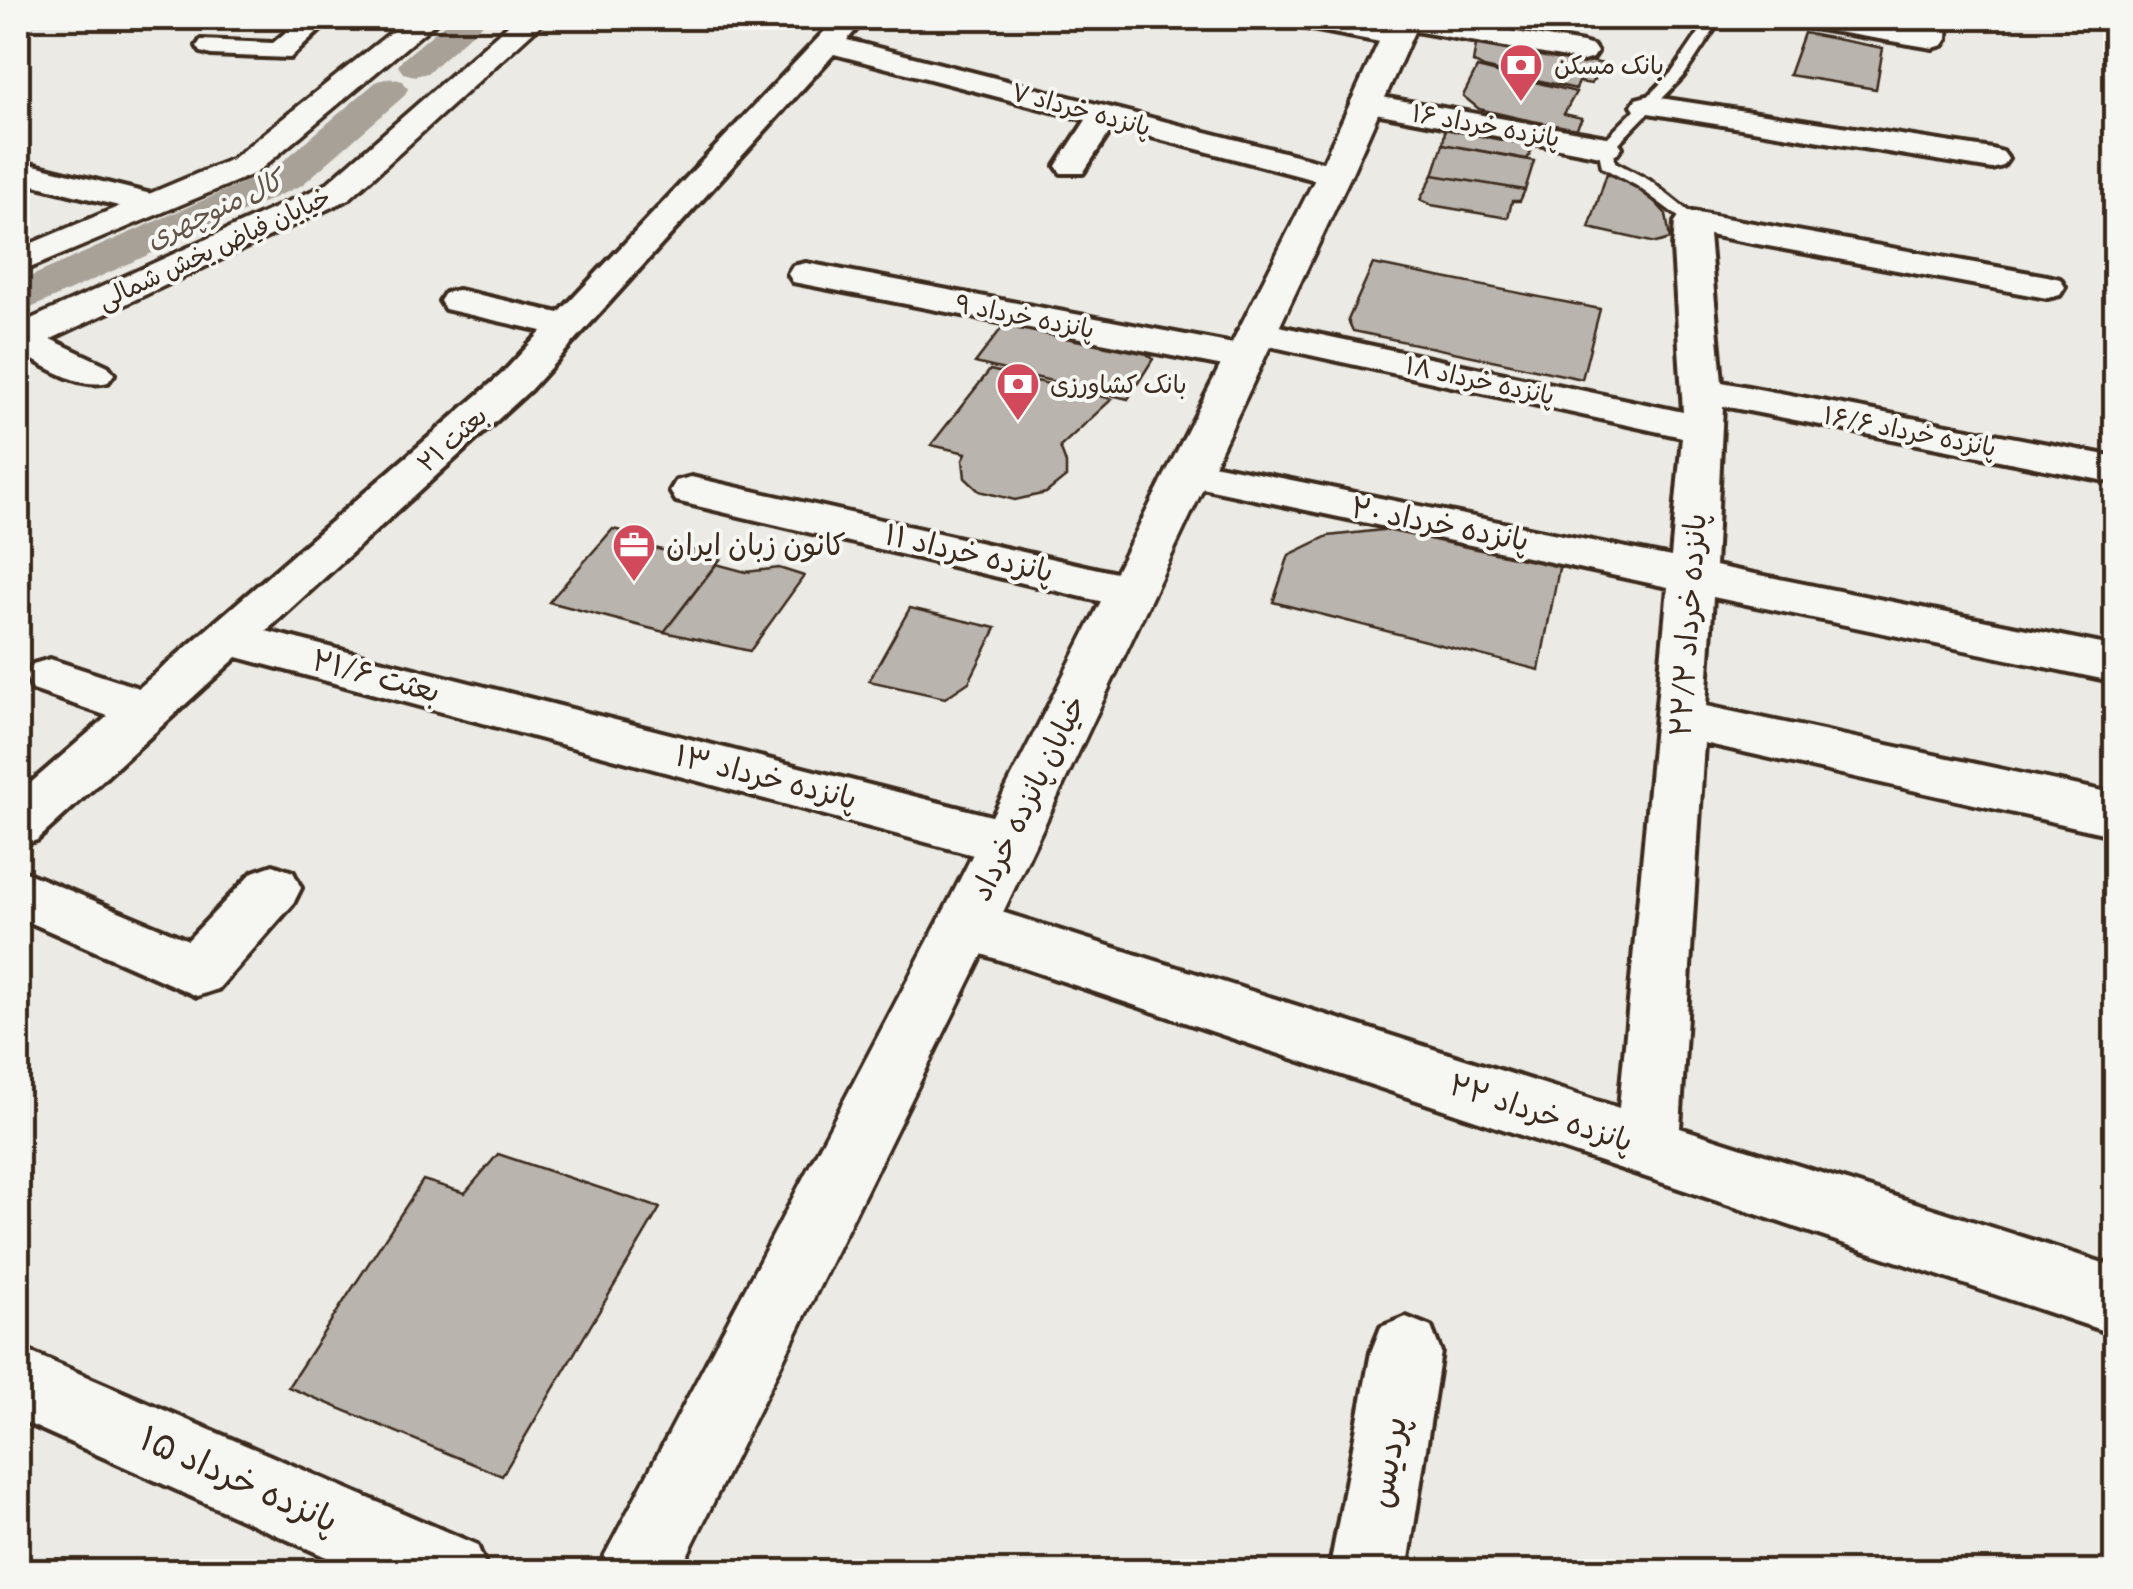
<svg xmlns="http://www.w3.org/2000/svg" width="2133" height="1589" font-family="'Patrick Hand','Playpen Sans Arabic',sans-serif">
<rect width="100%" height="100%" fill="#ebeae5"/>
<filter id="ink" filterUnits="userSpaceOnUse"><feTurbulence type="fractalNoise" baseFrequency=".01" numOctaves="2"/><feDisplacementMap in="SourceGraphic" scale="20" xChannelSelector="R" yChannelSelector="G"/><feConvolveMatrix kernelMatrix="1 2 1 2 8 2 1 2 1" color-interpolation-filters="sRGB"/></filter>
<g filter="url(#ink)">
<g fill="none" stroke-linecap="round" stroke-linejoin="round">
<!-- canal -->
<path fill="#a8a198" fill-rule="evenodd" d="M452,18H489L427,73L415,76L403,73L398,66L403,59Z
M390,78L403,81L408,89L403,97L302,185L33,307L18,311V282L274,169L377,81Z"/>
</g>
<!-- building -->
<path fill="#bab4ae" stroke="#3b2a1e" stroke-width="2.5" d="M1855,18H1921L1920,26L1904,29L1854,21Z
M1804,33L1883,48L1876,89L1789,75Z
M1506,43L1604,64L1591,84L1579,82L1576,89L1484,68L1473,62L1476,45Z
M1477,68L1576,92L1564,114L1582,118L1575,131L1479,109L1463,96Z
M1466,126L1537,140L1527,159L1443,144L1445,130Z
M1443,144L1534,161L1525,190L1433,175Z
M1607,173L1639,188L1654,201L1666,214L1670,239L1656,243L1589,228Z
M1433,175L1525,190L1520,201H1512L1508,218L1431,205L1420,200Z
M1373,264L1600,309L1582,379L1353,331L1348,320Z
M1011,316L1129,339L1153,359L1128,399L975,363Z
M990,370L1112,399L1060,447L1066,463V477L1046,493L1015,500L979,491L965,478L963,460L966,453L931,445Z
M613,529L642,536L636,543L677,554L682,547L722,557L664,632L549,602Z
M1391,529L1560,563L1539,670L1273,602L1289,555L1328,536Z
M716,564L746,572L779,568L804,576L750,651L664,632Z
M910,608L996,628L969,682L945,698L869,681Z
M498,1154L660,1208L502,1476L288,1387L423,1180L465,1193Z"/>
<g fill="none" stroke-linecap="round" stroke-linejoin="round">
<!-- service casing -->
<g stroke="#3b2a1e" stroke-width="7">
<path id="service" d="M1709,18H1722L1683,77L1614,148L1615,162L1649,180L1698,219L1700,222L1692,227L1637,186L1602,167L1598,147L1673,71Z"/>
</g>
<!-- minor casing -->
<g stroke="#3b2a1e" stroke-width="8">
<path id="minor" d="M303,18H333L290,58L211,55L201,52L197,46L201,40L273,43Z
M837,18H866L847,40L1346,168L1350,175L1346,182L1334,185L1113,127L1083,173H1061L1056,166L1086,120L834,54L530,390L266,631L1007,820L1026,827L1034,842L1026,857L1007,864L237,657L37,840L18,846V794L108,716L33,690L26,677L33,664L50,659L139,688L502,374L542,331L445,309L440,301L445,293L458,290L559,313Z
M1282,18H1340L1406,30L1410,36L1406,42L1396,45L1296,26Z
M1392,18H1432L1583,43L1593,46L1597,52L1593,58L1583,61L1404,29L1394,27Z
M1787,18H1851L1919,28L1920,18H1948L1947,39L1943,45L1933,48L1801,26Z
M1365,94L1606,137L1617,140L1622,147L1617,154L1606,157L1354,109L1350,103L1354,97Z
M1647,96L1992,149L2003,152L2008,159L2003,166L1992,169L1636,111L1632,105L1636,99Z
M18,161L163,197L168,204L163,211L151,214L18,181Z
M1692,212L2047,276L2060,279L2065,287L2060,295L2047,298L1709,235L1722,382L2116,457V483L1723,406L1715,566L2116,647V682L1713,597L1706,706L2116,794V836L1704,743L1680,1128L2116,1267V1335L967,949L947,942L939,925L947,908L967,901L1619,1108L1668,587L1188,485L1173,481L1167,472L1173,463L1188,459L1671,557L1682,437L1256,343L1243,340L1237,332L1243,324L1256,321L1683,412L1673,248L1675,222L1680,215Z
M806,263L1244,346L1258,350L1263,358L1258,366L1244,370L793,282L788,274L793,266Z
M18,328L33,331L108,366L114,374L108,382C78,390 45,365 18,352Z
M691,477L1129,576L1145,581L1152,592L1145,603L1129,608L676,501L670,491L676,481Z
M273,865L293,872L301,888L293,904L218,989L197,996L18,917V869L188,940L253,872Z
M1406,1317L1431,1327L1441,1352L1407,1572H1329L1371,1352L1381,1327Z
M18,1347L477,1545L488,1572H360L18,1419Z"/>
</g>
<!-- tertiary casing -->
<g stroke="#3b2a1e" stroke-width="7">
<path id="tertiary" d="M409,18H441L256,173L18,273V249L232,159Z
M516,18H548L349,199L32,348L18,352V325L325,185Z"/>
</g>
<!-- primary casing -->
<g stroke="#3b2a1e" stroke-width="7">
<path id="primary" d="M1390,18H1420L1351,175L997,925L679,1572H596L946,907L1317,175Z"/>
</g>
<!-- service -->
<use href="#service" fill="#f6f6f2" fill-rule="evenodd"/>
<!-- minor -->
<use href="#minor" fill="#f6f6f2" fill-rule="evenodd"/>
<!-- tertiary -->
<use href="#tertiary" fill="#f6f6f2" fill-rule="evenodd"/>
<!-- primary -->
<use href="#primary" fill="#f6f6f2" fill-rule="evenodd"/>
</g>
</g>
<!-- icons -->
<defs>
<g id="bank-pin" transform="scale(2.25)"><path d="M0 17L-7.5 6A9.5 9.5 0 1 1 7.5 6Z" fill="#d1495b" stroke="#f6f6f2"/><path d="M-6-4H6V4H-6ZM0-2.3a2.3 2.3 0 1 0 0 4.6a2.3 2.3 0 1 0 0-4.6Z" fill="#fff"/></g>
<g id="office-pin" transform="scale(2.25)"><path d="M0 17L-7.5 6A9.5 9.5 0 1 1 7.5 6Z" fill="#d1495b" stroke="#f6f6f2"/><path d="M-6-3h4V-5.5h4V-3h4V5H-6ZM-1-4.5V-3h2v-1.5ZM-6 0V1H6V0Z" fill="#fff"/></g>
</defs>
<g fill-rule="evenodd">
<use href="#bank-pin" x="1521" y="65"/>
<use href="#bank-pin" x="1018" y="384"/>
<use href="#office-pin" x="634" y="545"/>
</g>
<g text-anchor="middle" stroke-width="8" stroke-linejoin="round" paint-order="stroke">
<!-- far-poi labels -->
<g font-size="25" fill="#3b2a1e" stroke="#f6f6f2" text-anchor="start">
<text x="1554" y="74">بانک مسکن</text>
<text x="1050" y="393">بانک کشاورزی</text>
</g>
<!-- far-street labels -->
<g font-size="25" fill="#3b2a1e" stroke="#f6f6f2">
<text transform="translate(1081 109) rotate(15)" y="9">پانزده خرداد ۷</text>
<text transform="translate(1486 125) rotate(10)" y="9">پانزده خرداد ۱۶</text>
<text transform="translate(214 248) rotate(-25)" y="9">خیابان فیاض بخش شمالی</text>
<text transform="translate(1025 316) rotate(11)" y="9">پانزده خرداد ۹</text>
<text transform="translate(1480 380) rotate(12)" y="9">پانزده خرداد ۱۸</text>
<text transform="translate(1910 431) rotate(11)" y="9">پانزده خرداد ۱۶/۶</text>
<text transform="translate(452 439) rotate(-42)" y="9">بعثت ۲۱</text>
</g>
<!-- far-water labels -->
<g font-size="28" font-style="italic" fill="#615449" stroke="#f6f6f2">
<text transform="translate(214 209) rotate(-25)" y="10">کال منوچهری</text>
</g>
<!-- street labels -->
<g font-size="30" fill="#3b2a1e" stroke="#f6f6f2">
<text transform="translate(1440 524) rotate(11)" y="10">پانزده خرداد ۲۰</text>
<text transform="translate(969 553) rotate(13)" y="10">پانزده خرداد ۱۱</text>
<text transform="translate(1688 625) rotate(-86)" y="10">پانزده خرداد ۲۲/۲</text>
<text transform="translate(376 676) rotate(15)" y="10">بعثت ۲۱/۶</text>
<text transform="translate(766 777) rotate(14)" y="10">پانزده خرداد ۱۳</text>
<text transform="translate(1028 798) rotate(-64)" y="10">خیابان پانزده خرداد</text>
<text transform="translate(1541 1113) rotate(18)" y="10">پانزده خرداد ۲۲</text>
</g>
<!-- poi labels -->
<g font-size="30" fill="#3b2a1e" stroke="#f6f6f2" text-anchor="start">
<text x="666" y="555">کانون زبان ایران</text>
</g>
<!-- near-street labels -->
<g font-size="35" fill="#3b2a1e" stroke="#f6f6f2">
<text transform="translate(1387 1462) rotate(-80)" y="12">پردیس</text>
<text transform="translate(239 1479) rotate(24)" y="12">پانزده خرداد ۱۵</text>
</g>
</g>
<!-- margin -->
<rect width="2133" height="1589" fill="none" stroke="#f6f6f2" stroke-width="60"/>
<rect x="30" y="30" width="2073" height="1529" fill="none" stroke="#3b2a1e" stroke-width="4" filter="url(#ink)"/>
</svg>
